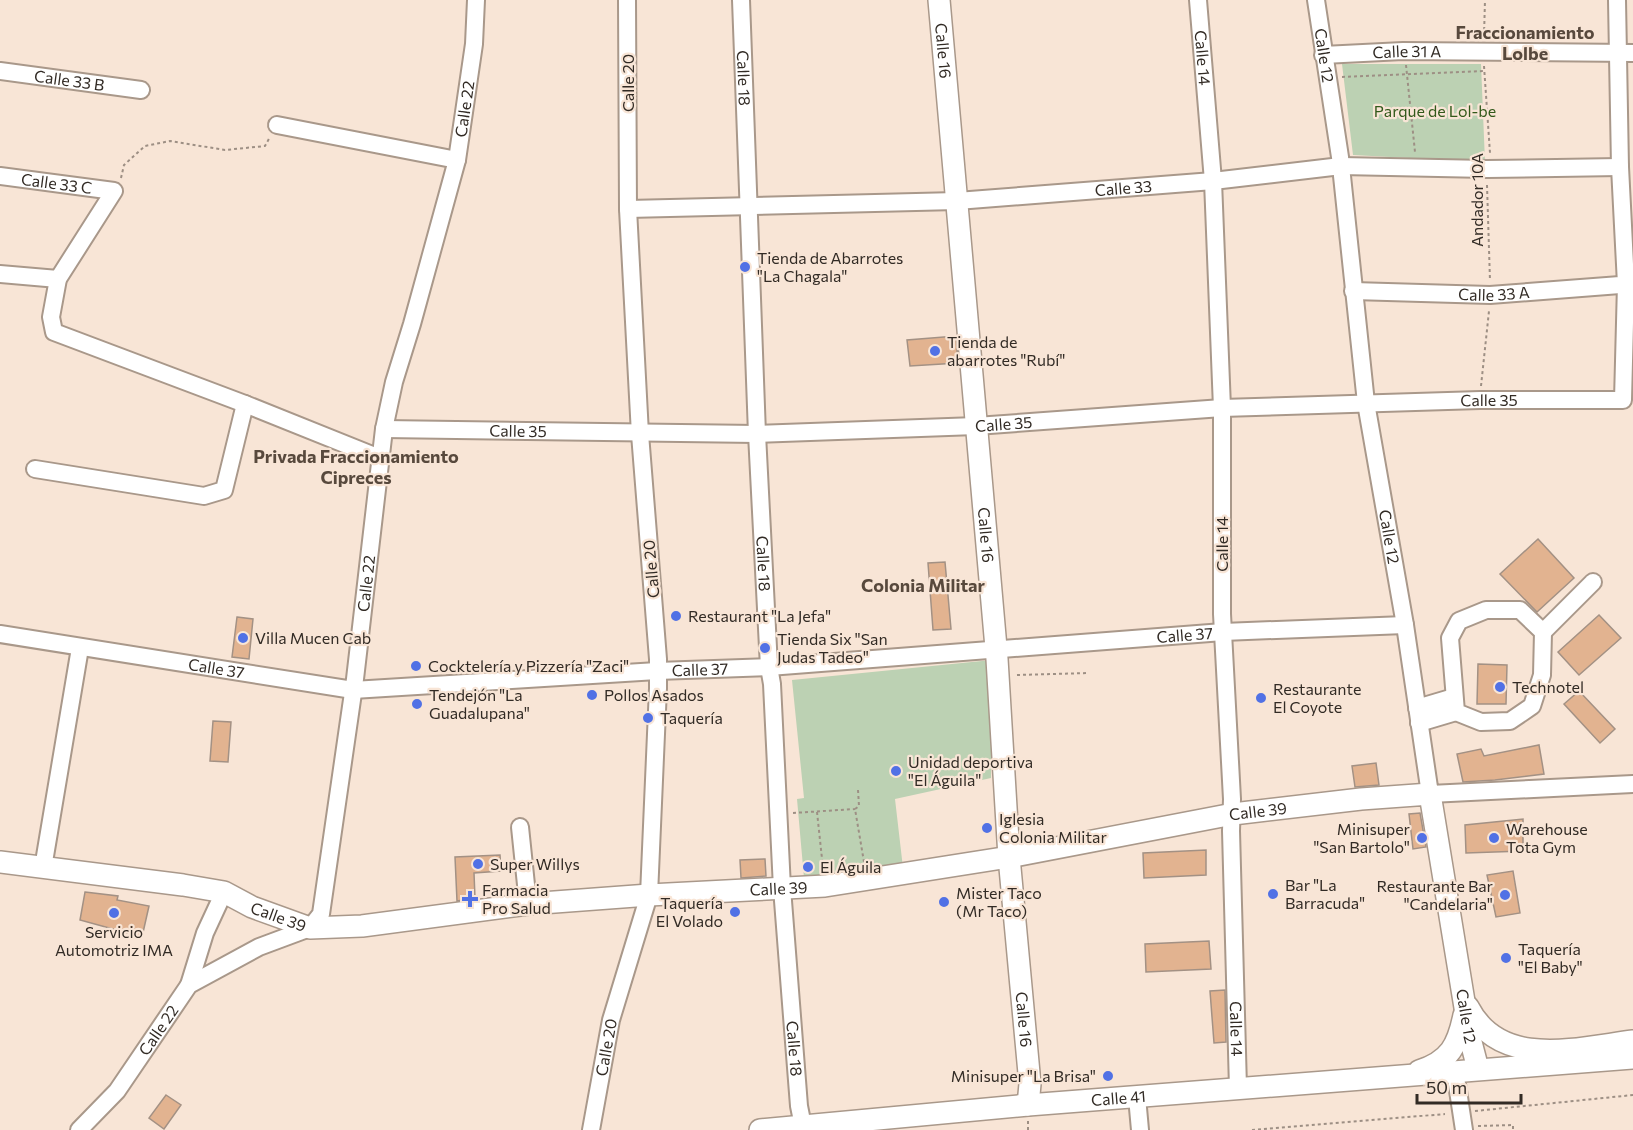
<svg xmlns="http://www.w3.org/2000/svg" width="1633" height="1130" font-family="Commissioner,sans-serif">
<rect width="100%" height="100%" fill="#f8e5d6"/>
<!-- green -->
<path fill="#bcd1b3" d="M1342,64H1481L1485,162L1353,155Z
M992,660L991,778L895,799L903,868L804,878L797,799L804,798L792,680Z"/>
<!-- building -->
<path fill="#e2b390" stroke="#a39184" stroke-width="1.5" d="M956,336L958,363L910,366L907,340Z
M1538,539L1574,578L1537,612L1500,574Z
M945,562L951,629L933,630L928,563Z
M1599,615L1621,638L1579,675L1558,652Z
M237,617L253,619L249,659L232,657Z
M1478,664L1507,665L1506,704H1477Z
M1579,691L1615,729L1600,743L1564,704Z
M213,721L231,722L228,762L210,761Z
M1539,745L1544,774L1495,780L1463,782L1457,754L1481,749L1484,756Z
M1376,763L1379,785L1355,787L1352,766Z
M1420,813L1426,847L1413,849L1409,814Z
M1523,819V851L1466,853L1465,825Z
M1206,850V875L1144,878L1143,853Z
M500,855L501,871L474,873L475,898L457,901L455,857Z
M765,859L766,876L741,878L740,860Z
M1513,871L1520,913L1496,917L1487,875Z
M85,892L118,896L117,900L149,906L142,937L80,920Z
M1209,941L1211,969L1146,972L1145,944Z
M1225,990L1226,1042L1214,1043L1210,991Z
M166,1095L181,1105L164,1129L149,1118Z"/>
<g fill="none" stroke-linecap="round" stroke-linejoin="round">
<!-- minor casing -->
<g stroke="#a9988a" stroke-width="20">
<g id="minor">
<path id="s1" d="M741,0L757,434L769,667L772,684L782,888L799,1106L803,1126"/>
<path id="s2" d="M1198,0L1213,181L1222,408V614L1232,799L1231,831L1238,1088"/>
<path id="s3" d="M1316,0L1340,157L1366,403L1405,625L1430,794L1633,784"/>
<path id="s4" d="M1323,55L1403,51L1633,53"/>
<path id="s5" d="M0,71L141,90"/>
<path d="M277,125L457,160"/>
<path id="s6" d="M0,176L114,191L58,279L51,317L54,332L245,404L382,459"/>
<path id="s7" d="M628,209L957,201L1213,181L1341,166L1487,169L1620,167"/>
<path d="M0,274L58,279"/>
<path id="s8" d="M1353,291L1490,295L1620,285L1633,279"/>
<path id="s9" d="M384,429L757,434L976,426L1222,408L1480,400H1623L1626,284L1620,167L1617,0"/>
<path d="M35,469L204,496L224,490L245,404"/>
<path d="M1543,632L1593,582"/>
<path id="s10" d="M0,634L353,690L657,671L769,667L1223,632L1405,625"/>
<path d="M1417,708L1454,697"/>
<path d="M1419,723L1456,712L1481,722L1510,721L1532,706L1542,675L1543,632L1520,610H1486L1459,621L1450,638L1456,712"/>
<path d="M520,827L528,904"/>
<path d="M43,868L80,648"/>
<path d="M189,985L205,933L224,892"/>
<path d="M1455,1071L1464,1130"/>
<path d="M1137,1097L1140,1130"/>
<path id="s11" d="M79,1130L117,1091L189,985L259,947L310,928L321,914L355,679L384,429L394,382L412,324L457,160L474,44L476,0"/>
<path id="s12" d="M591,1130L611,1020L649,895L658,688V659L640,434L628,209L627,0"/>
</g>
</g>
<!-- major casing -->
<g stroke="#a9988a" stroke-width="24">
<g id="major">
<path id="s13" d="M939,0L997,659L1009,857L1030,1084L1028,1105"/>
<path id="s14" d="M0,862L183,885L224,892L252,907L310,928L362,926L528,904L649,895L825,886L1009,857L1233,814L1361,799L1430,794L1470,1038L1478,1069"/>
<path d="M1468,1007C1500,1070 1577,1048 1633,1041"/>
<path d="M1419,1071C1450,1061 1458,1045 1464,1015"/>
<path id="s15" d="M760,1130L1028,1105L1633,1058"/>
</g>
</g>
<!-- path -->
<path stroke="#9d8f84" stroke-width="2" stroke-dasharray="3 3" stroke-linecap="butt" d="M1484,36L1485,0
M1406,65L1415,152
M1484,66L1490,153
M1342,77L1484,71
M121,178L124,165L145,146L170,141L225,150L265,146L270,137
M1487,185L1490,281
M1481,386L1489,311
M1017,675L1088,673
M858,790L859,806L855,809L864,862
M817,812L823,868
M793,813L855,809
M1475,1111L1633,1095
M1478,1126L1513,1125V1130
M1028,1130V1121
M1252,1130L1445,1114"/>
<!-- minor -->
<use href="#minor" stroke="#fff" stroke-width="16"/>
<!-- major -->
<use href="#major" stroke="#fff" stroke-width="21"/>
</g>
<!-- markers -->
<g fill="#5171e5" stroke="#f8e5d6" stroke-width="2">
<circle cx="745" cy="267" r="6"/>
<circle cx="935" cy="351" r="6"/>
<circle cx="676" cy="616" r="6"/>
<circle cx="243" cy="638" r="6"/>
<circle cx="765" cy="648" r="6"/>
<circle cx="416" cy="666" r="6"/>
<circle cx="1500" cy="687" r="6"/>
<circle cx="592" cy="695" r="6"/>
<circle cx="1261" cy="698" r="6"/>
<circle cx="417" cy="704" r="6"/>
<circle cx="648" cy="718" r="6"/>
<circle cx="896" cy="771" r="6"/>
<circle cx="987" cy="828" r="6"/>
<circle cx="1422" cy="838" r="6"/>
<circle cx="1494" cy="838" r="6"/>
<circle cx="478" cy="864" r="6"/>
<circle cx="808" cy="867" r="6"/>
<circle cx="1273" cy="894" r="6"/>
<circle cx="1505" cy="895" r="6"/>
<path d="M467 890h6v6h6v6h-6v6h-6v-6h-6v-6h6z"/>
<circle cx="944" cy="902" r="6"/>
<circle cx="735" cy="912" r="6"/>
<circle cx="114" cy="913" r="6"/>
<circle cx="1506" cy="958" r="6"/>
<circle cx="1108" cy="1076" r="6"/>
</g>
<g text-anchor="middle" stroke-width="4.5" stroke-linejoin="round" paint-order="stroke">
<!-- street labels -->
<g font-size="16" fill="#322b25" stroke="#f8e5d6">
<text dy="6" stroke="none"><textPath href="#s13" startOffset="51">Calle 16</textPath></text>
<text dy="6" stroke="none"><textPath href="#s4" startOffset="84">Calle 31 A</textPath></text>
<text dy="6" stroke="none"><textPath href="#s3" startOffset="56">Calle 12</textPath></text>
<text dy="6" stroke="none"><textPath href="#s2" startOffset="58">Calle 14</textPath></text>
<text dy="6" stroke="none"><textPath href="#s1" startOffset="78">Calle 18</textPath></text>
<text dy="6" stroke="none"><textPath href="#s5" startOffset="70">Calle 33 B</textPath></text>
<text transform="translate(628 83) rotate(-90)" y="6">Calle 20</text>
<text dy="6" stroke="none"><textPath href="#s11" startOffset="1154">Calle 22</textPath></text>
<text dy="6" stroke="none"><textPath href="#s6" startOffset="57">Calle 33 C</textPath></text>
<text dy="6" stroke="none"><textPath href="#s7" startOffset="496">Calle 33</textPath></text>
<text transform="translate(1477 200) rotate(-90)" y="6">Andador 10A</text>
<text dy="6" stroke="none"><textPath href="#s8" startOffset="141">Calle 33 A</textPath></text>
<text dy="6" stroke="none"><textPath href="#s9" startOffset="1106">Calle 35</textPath></text>
<text dy="6" stroke="none"><textPath href="#s9" startOffset="620">Calle 35</textPath></text>
<text dy="6" stroke="none"><textPath href="#s9" startOffset="134">Calle 35</textPath></text>
<text dy="6" stroke="none"><textPath href="#s13" startOffset="537">Calle 16</textPath></text>
<text dy="6" stroke="none"><textPath href="#s3" startOffset="542">Calle 12</textPath></text>
<text transform="translate(1222 544) rotate(-90)" y="6">Calle 14</text>
<text dy="6" stroke="none"><textPath href="#s1" startOffset="564">Calle 18</textPath></text>
<text transform="translate(651 569) rotate(-95)" y="6">Calle 20</text>
<text dy="6" stroke="none"><textPath href="#s11" startOffset="668">Calle 22</textPath></text>
<text dy="6" stroke="none"><textPath href="#s10" startOffset="1191">Calle 37</textPath></text>
<text dy="6" stroke="none"><textPath href="#s10" startOffset="219">Calle 37</textPath></text>
<text dy="6" stroke="none"><textPath href="#s10" startOffset="705">Calle 37</textPath></text>
<text dy="6" stroke="none"><textPath href="#s14" startOffset="1276">Calle 39</textPath></text>
<text dy="6" stroke="none"><textPath href="#s14" startOffset="790">Calle 39</textPath></text>
<text dy="6" stroke="none"><textPath href="#s14" startOffset="286">Calle 39</textPath></text>
<text dy="6" stroke="none"><textPath href="#s14" startOffset="1674">Calle 12</textPath></text>
<text dy="6" stroke="none"><textPath href="#s13" startOffset="1023">Calle 16</textPath></text>
<text dy="6" stroke="none"><textPath href="#s11" startOffset="128">Calle 22</textPath></text>
<text dy="6" stroke="none"><textPath href="#s2" startOffset="1030">Calle 14</textPath></text>
<text dy="6" stroke="none"><textPath href="#s12" startOffset="84">Calle 20</textPath></text>
<text dy="6" stroke="none"><textPath href="#s1" startOffset="1050">Calle 18</textPath></text>
<text dy="6" stroke="none"><textPath href="#s15" startOffset="360">Calle 41</textPath></text>
</g>
<!-- park labels -->
<g font-size="16" fill="#32591a" stroke="#f8e5d6">
<text x="1435" y="117">Parque de Lol-be</text>
</g>
<!-- poi labels -->
<g font-size="16" fill="#322b25" stroke="#f8e5d6" text-anchor="start">
<text x="757" y="264">Tienda de Abarrotes<tspan x="757" dy="18">"La Chagala"</tspan></text>
<text x="947" y="348">Tienda de<tspan x="947" dy="18">abarrotes "Rubí"</tspan></text>
<text x="688" y="622">Restaurant "La Jefa"</text>
<text x="255" y="644">Villa Mucen Cab</text>
<text x="777" y="645">Tienda Six "San<tspan x="777" dy="18">Judas Tadeo"</tspan></text>
<text x="428" y="672">Cocktelería y Pizzería "Zaci"</text>
<text x="1512" y="693">Technotel</text>
<text x="1273" y="695">Restaurante<tspan x="1273" dy="18">El Coyote</tspan></text>
<text x="429" y="701">Tendejón "La<tspan x="429" dy="18">Guadalupana"</tspan></text>
<text x="604" y="701">Pollos Asados</text>
<text x="660" y="724">Taquería</text>
<text x="908" y="768">Unidad deportiva<tspan x="908" dy="18">"El Águila"</tspan></text>
<text x="999" y="825">Iglesia<tspan x="999" dy="18">Colonia Militar</tspan></text>
<text x="1410" y="835" text-anchor="end">Minisuper<tspan x="1410" dy="18">"San Bartolo"</tspan></text>
<text x="1506" y="835">Warehouse<tspan x="1506" dy="18">Tota Gym</tspan></text>
<text x="490" y="870">Super Willys</text>
<text x="820" y="873">El Águila</text>
<text x="1285" y="891">Bar "La<tspan x="1285" dy="18">Barracuda"</tspan></text>
<text x="1493" y="892" text-anchor="end">Restaurante Bar<tspan x="1493" dy="18">"Candelaria"</tspan></text>
<text x="482" y="896">Farmacia<tspan x="482" dy="18">Pro Salud</tspan></text>
<text x="956" y="899">Mister Taco<tspan x="956" dy="18">(Mr Taco)</tspan></text>
<text x="723" y="909" text-anchor="end">Taquería<tspan x="723" dy="18">El Volado</tspan></text>
<text x="114" y="938" text-anchor="middle">Servicio<tspan x="114" dy="18">Automotriz IMA</tspan></text>
<text x="1518" y="955">Taquería<tspan x="1518" dy="18">"El Baby"</tspan></text>
<text x="1096" y="1082" text-anchor="end">Minisuper "La Brisa"</text>
</g>
<!-- neighbourhood labels -->
<g font-size="18" font-weight="bold" fill="#58493d" stroke="#f8e5d6">
<text x="1525" y="39">Fraccionamiento<tspan x="1525" dy="21">Lolbe</tspan></text>
<text x="356" y="463">Privada Fraccionamiento<tspan x="356" dy="21">Cipreces</tspan></text>
<text x="923" y="592">Colonia Militar</text>
</g>
</g>
<!-- scale -->
<path d="M1417 1094v9h104v-9" fill="none" stroke="#322b25" stroke-width="3"/>
<text x="1426" y="1094" font-size="18" fill="#322b25" stroke="#f8e5d6" stroke-width="4.5" paint-order="stroke">50 m</text>
</svg>
